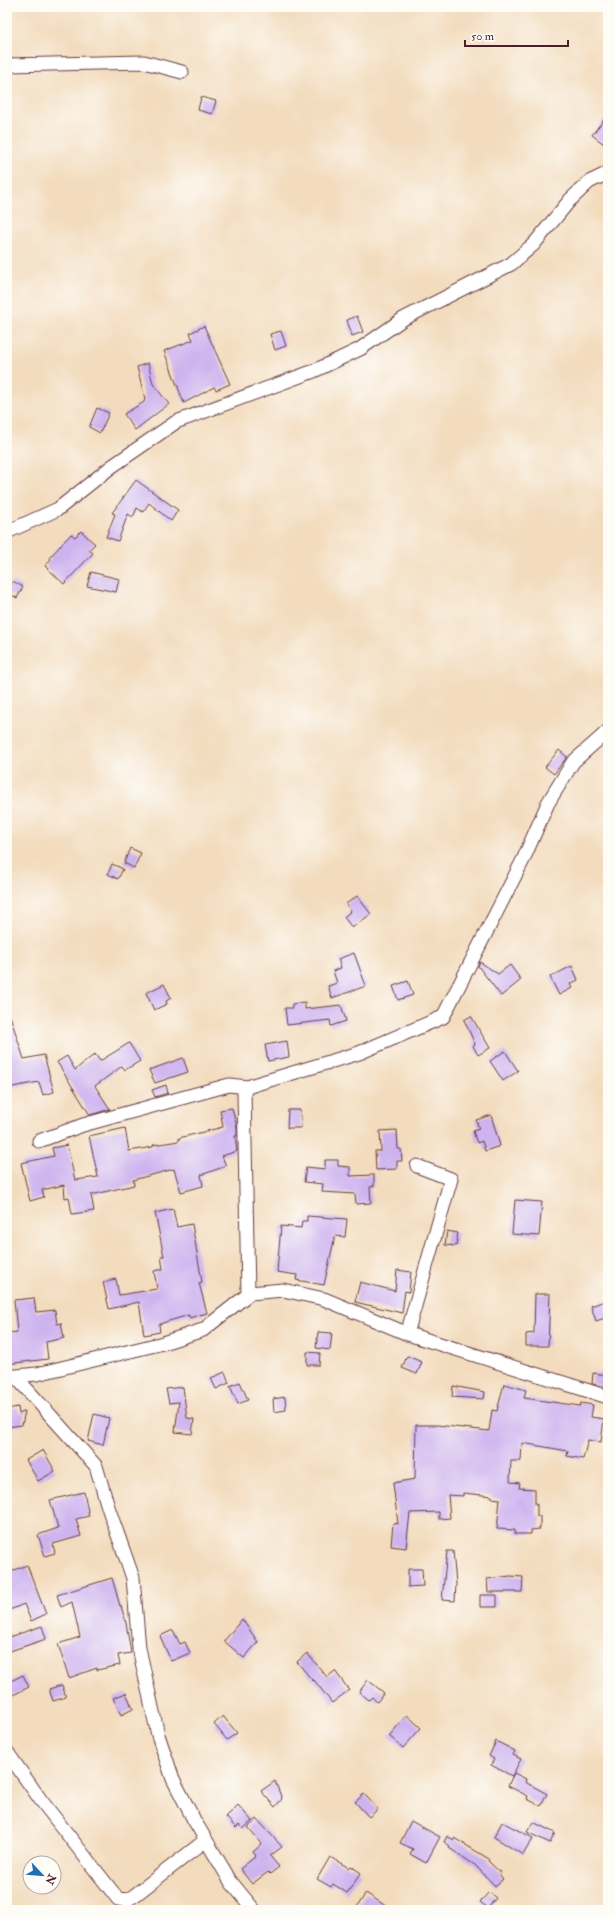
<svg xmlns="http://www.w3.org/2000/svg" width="615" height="1917" font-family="'IM FELL Double Pica',serif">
<rect width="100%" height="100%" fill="#fdfcf7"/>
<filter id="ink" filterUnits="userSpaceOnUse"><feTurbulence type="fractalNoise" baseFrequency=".025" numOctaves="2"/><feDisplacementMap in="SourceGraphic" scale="8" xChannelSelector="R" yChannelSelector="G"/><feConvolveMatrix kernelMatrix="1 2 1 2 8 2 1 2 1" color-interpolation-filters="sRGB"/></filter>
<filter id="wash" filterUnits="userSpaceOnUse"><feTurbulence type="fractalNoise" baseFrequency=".012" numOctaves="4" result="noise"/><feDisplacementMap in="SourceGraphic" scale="16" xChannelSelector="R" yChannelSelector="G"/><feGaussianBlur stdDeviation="0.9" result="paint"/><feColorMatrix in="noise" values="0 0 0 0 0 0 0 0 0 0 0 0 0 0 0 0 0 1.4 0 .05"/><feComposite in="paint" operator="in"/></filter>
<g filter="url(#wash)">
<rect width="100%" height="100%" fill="#f3dcbe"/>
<g id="blocks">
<!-- building -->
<path fill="#ceb4ef" d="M201,97L216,101L212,114L198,110Z
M608,114V147L592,135Z
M357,316L363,332L352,336L347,320Z
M204,326L230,384L216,390L214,387L184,403L164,351L193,340L190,333Z
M281,331L286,346L275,350L270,334Z
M148,363L153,384L169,404L135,430L124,414L144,402L145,399L137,367Z
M97,408L109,413L100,433L89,427Z
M136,480L178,510L171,521L149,503L143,512L137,508L133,517L128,514L118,541L106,537L115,514L112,513Z
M81,531L95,544L89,550L93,553L64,584L45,566L51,559L50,557L71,534L75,537Z
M91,572L119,579L116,592L87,586Z
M13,581L23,587L17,598L7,592Z
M559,750L567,757L554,774L545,767Z
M130,848L141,853L134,868L124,863Z
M112,864L123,869L118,879L108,874Z
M357,896L371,914L352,928L344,917L351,911L346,904Z
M354,953L366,986L332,998L328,986L337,983L333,971L341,968L338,959Z
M480,962L498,974L510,965L521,980L501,996L478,966Z
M572,966L578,980L570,984L572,988L559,995L550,977Z
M408,981L413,995L398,1000L393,986Z
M164,984L171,998L166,1001L167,1004L154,1010L146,993Z
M305,1002V1009L341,1005L346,1021L331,1026L330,1020L287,1025L285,1008H292V1004Z
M7,1016H10L24,1059L44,1055L54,1092L43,1095L39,1082L7,1088Z
M471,1016L490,1048L478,1055L473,1046L475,1044L464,1020Z
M287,1041L289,1057L268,1061L265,1045Z
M129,1043L140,1061L125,1070L122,1066L95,1086L110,1109L90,1115L57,1062L67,1056L75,1070L95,1054L100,1061Z
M505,1051L518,1071L503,1081L490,1061Z
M183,1058L188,1072L155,1083L149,1070Z
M166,1085L168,1093L155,1097L152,1090Z
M232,1108L237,1127V1136H235L237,1151L222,1156L226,1166L201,1175L203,1186L181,1192L174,1169L133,1180L134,1185L91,1195L94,1211L72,1214L69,1197L65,1198L64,1185L42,1190L44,1197L30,1201L21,1163L54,1156L52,1148L67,1145L75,1180L98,1177L89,1136L125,1128L129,1151L153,1147V1145L179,1141V1138L223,1127L220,1110Z
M288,1110H300L301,1128H287Z
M491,1115L500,1146L485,1151L482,1141L477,1143L473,1131L479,1129L476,1120Z
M397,1130L398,1149H401L402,1161H397V1169L376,1170L375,1151H381L380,1131Z
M325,1160H338V1166L350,1167V1176L374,1175V1186L370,1187L371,1203L356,1204L355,1194L322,1192L323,1184L304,1182L306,1167L325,1169Z
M515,1200L542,1202L539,1236L512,1234Z
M173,1209L177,1227L192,1224L202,1282L199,1283L207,1313L189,1318V1315L159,1324L160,1332L144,1335L139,1302L109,1309L103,1282L116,1279L119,1295L157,1289L154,1271L163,1269L161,1256H164L155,1213Z
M307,1216L347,1219L345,1237L335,1236L324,1285L296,1280L297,1275L277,1272L281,1226L301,1228L302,1221H307Z
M447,1231L458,1233L456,1246L445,1245Z
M397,1270L411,1272L409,1292L405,1291L402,1313L355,1302L360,1282L395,1291Z
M535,1294H550L548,1346H526V1334L534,1333Z
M34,1298L36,1312L55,1310L57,1324L61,1323L64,1338L46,1342L48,1359L7,1364V1333L17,1332L14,1300Z
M605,1301L608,1317L596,1321L591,1306Z
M318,1332L332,1333L330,1350L316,1348Z
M307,1352L320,1353L319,1365H307Z
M407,1356L422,1362L417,1374L402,1368Z
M225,1372L229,1383L216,1389L211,1378Z
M593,1373L608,1375V1387L592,1384Z
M240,1382L248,1400L238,1404L230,1386Z
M504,1384L526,1390L524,1398L580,1406L581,1403L593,1405L591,1417L604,1419L601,1442L588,1440L583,1459L567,1456L568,1451L522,1443L521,1461H511L510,1482L520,1483L519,1488L535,1489V1504H537V1516H540V1529L531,1530V1534H515V1530L497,1529L500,1499L492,1498V1496L463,1493V1496L448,1495L450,1518L439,1519V1512L410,1513L406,1548L391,1546L393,1523L398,1524L393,1483L415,1479L416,1425H437L489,1431L492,1410L497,1411Z
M453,1386L485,1392L484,1399L452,1397Z
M183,1387L187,1418L194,1419L192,1434L175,1432L179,1402L169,1403L166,1389Z
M285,1397L286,1410L274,1412L273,1399Z
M18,1407L19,1414L25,1411L22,1425L7,1427V1409Z
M94,1414L109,1418L103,1445L88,1441Z
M43,1450L55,1471L38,1481L26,1460Z
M84,1492L89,1516L76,1519L81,1536L53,1544L55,1553L45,1556L38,1535L58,1528L50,1500Z
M447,1551H453L456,1584L455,1601L442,1600Z
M27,1565L46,1614L31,1621L24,1604L7,1611V1573Z
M408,1569H422L423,1586L408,1587Z
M510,1576L523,1577L522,1592H488L487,1579Z
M112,1578L120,1606H121L126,1623L131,1653L118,1655L120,1665L97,1670V1668L69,1678L58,1644L80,1637L72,1602L61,1607L57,1595Z
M480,1595H497V1607H480Z
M242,1619L258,1642L244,1658L224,1641Z
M42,1626L46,1639L7,1652V1638Z
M173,1630L180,1644L185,1642L190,1653L171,1661L160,1636Z
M307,1653L327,1677L335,1671L349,1690L332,1703L314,1680L313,1681L297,1662Z
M23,1675L29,1687L7,1698V1683Z
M368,1680L384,1693L377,1702L372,1697L369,1700L359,1692Z
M62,1685L66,1697L53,1701L49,1689Z
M126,1693L133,1709L121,1715L113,1698Z
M407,1715L421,1728L403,1748L389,1736Z
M223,1716L237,1733L227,1740L214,1724Z
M496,1741L515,1751L513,1755L521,1759L512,1776L491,1765L494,1759L489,1756Z
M514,1773L526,1779L525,1782L547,1794L541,1806L527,1799L528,1796L508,1786Z
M275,1781L282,1799L275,1807L261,1791Z
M364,1794L378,1809L369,1817L355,1802Z
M238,1805L252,1821L243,1829L239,1825L236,1828L226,1817Z
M257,1819L282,1847L270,1856L279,1867L270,1874L268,1872L252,1884L240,1869L256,1856L253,1852L262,1844L248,1827Z
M411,1821L440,1837L426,1863L410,1854L413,1849L400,1843Z
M502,1822L533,1838L523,1855L494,1837Z
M533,1822L555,1833L550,1843L527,1832Z
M447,1836L454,1840V1838L489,1859L488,1861L501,1873L499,1874L503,1879L495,1886L475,1865L449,1848L450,1846L444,1842Z
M330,1857L349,1868L351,1866L361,1873L347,1893L333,1884L331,1887L317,1879Z
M489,1892L496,1898L488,1908L480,1902Z
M366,1893L392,1910H355Z"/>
</g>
</g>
<g filter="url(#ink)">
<use href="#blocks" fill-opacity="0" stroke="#633b41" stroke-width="1"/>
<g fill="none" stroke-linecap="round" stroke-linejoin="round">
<!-- street casing -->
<g stroke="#633b41" stroke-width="15">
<path id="street" d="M7,65L144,62L182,72
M7,532L58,509L111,467L176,422L314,371L360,349L403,319L511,264L534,244L570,200L589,182L608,173
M39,1141L83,1125L229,1085L248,1087
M248,1294L244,1091L248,1087L253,1085L359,1053L443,1017L523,860L548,803L573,762L608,731
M407,1334L451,1179L417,1166
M15,1376L96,1466L108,1507L133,1578L139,1648L158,1735L173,1779L194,1820L231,1882L254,1910
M7,1377L37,1374L163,1343L203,1330L250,1293L283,1290L324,1299L408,1334L608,1397
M7,1752L40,1799L118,1899L127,1900L135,1895L206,1840"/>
</g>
<!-- street -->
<use href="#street" stroke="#fff" stroke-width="13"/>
</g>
</g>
<!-- margin -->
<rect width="615" height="1917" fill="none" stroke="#fdfcf7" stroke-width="24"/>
<!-- north arrow -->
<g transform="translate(42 1875) rotate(116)"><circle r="19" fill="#fdfcf7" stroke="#b5a4a5"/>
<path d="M0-3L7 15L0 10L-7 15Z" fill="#1f6fb2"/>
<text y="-6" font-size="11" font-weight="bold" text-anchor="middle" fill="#4a1f2b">N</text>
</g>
<!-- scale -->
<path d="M465 40v6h103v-6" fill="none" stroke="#4a1f2b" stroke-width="2"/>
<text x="471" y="40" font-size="12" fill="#4a1f2b" stroke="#fdfcf7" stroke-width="3" paint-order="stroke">50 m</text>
</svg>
